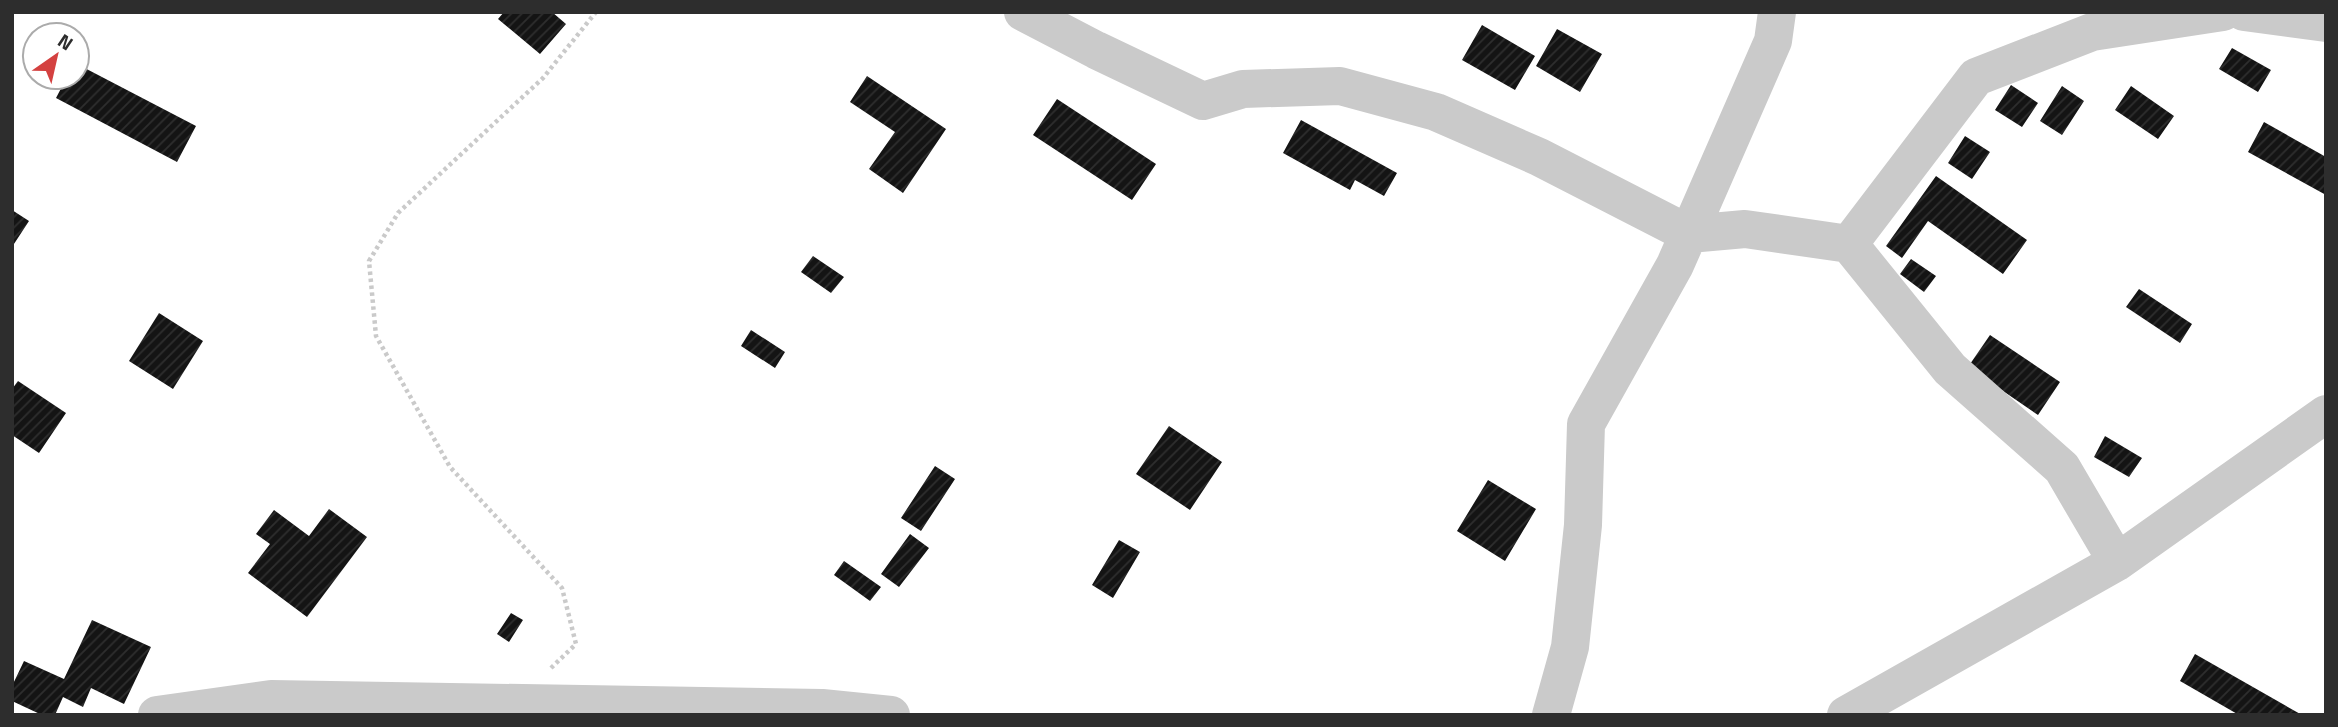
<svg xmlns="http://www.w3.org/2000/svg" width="2338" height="727" font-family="'Titillium Web',sans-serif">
<defs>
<pattern id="building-hatch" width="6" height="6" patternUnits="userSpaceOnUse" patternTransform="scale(1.75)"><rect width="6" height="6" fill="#141414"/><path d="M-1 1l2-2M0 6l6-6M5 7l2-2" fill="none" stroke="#2e2e2e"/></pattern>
</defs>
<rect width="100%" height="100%" fill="#fff"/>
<!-- building -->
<path fill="url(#building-hatch)" d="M504,12H552L566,24L540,54L498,19Z
M1482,25L1535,56L1515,90L1462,60Z
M1557,29L1602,54L1580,92L1536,66Z
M2232,48L2271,70L2258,92L2219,69Z
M77,64L196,126L177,162L56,98L67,77H77Z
M867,76L946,129L903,193L869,169L895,132L850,102Z
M2011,85L2038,103L2022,127L1995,110Z
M2062,86L2084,101L2062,135L2040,121Z
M2131,86L2174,116L2158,139L2115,110Z
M1057,99L1156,164L1132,200L1033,135Z
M1301,120L1397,173L1384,196L1355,180L1350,190L1283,153Z
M2264,122L2326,157V195L2248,152Z
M1965,136L1990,152L1972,179L1948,163Z
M1936,176L2027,240L2003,274L1928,221L1902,258L1886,246Z
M12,210L29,221L12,247Z
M813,256L844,277L831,293L801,272Z
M1911,259L1936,276L1924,292L1900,274Z
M2139,289L2192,324L2180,343L2126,307Z
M159,313L203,341L173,389L129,361Z
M751,330L785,352L775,368L741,346Z
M1990,335L2060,382L2038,415L1968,367Z
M18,381L66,413L39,453L12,435V389Z
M1169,426L1222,462L1190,510L1136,474Z
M2105,436L2142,458L2129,477L2094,457Z
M935,466L955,479L921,531L901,518Z
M1488,480L1536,509L1505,561L1457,531Z
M329,509L367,537L307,617L248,573L270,544L256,534L274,510L309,536Z
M910,534L929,548L899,587L881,574Z
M1119,540L1140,552L1113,598L1092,585Z
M844,561L881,587L870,601L834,575Z
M511,613L523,620L509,642L497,634Z
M92,620L151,647L124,704L91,688L83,707L63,697L55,715H42L12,701V686L24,661L64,679Z
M2195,654L2302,715H2239L2180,681Z"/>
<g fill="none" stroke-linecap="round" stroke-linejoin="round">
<!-- path -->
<path stroke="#cacaca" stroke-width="4.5" stroke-dasharray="3.5 3.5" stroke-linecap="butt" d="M551,668L576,644L562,588L450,467L376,336L369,261L398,213L543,78L596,12"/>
<!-- minor -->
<path stroke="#cacaca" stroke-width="38" d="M1023,12L1096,50L1203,101L1243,89L1340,86L1436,112L1539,157L1689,234L1745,229L1849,244L1950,369L2062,468L2117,562
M2244,12L2326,23
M1849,244L1976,77L2092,32L2223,12
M157,715L271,699L822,708L891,715
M1551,715L1570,647L1583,525L1586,424L1675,265L1773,41L1777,12
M1846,715L2117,562L2326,414"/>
</g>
<!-- border -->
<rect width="2338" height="727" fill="none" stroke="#2d2d2d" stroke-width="28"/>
<!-- north arrow -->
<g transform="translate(56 56) rotate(34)"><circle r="33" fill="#ffffff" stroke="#ababab" stroke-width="2"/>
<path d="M0-5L12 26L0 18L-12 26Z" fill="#d44140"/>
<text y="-10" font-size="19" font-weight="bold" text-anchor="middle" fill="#2d2d2d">N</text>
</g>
</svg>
